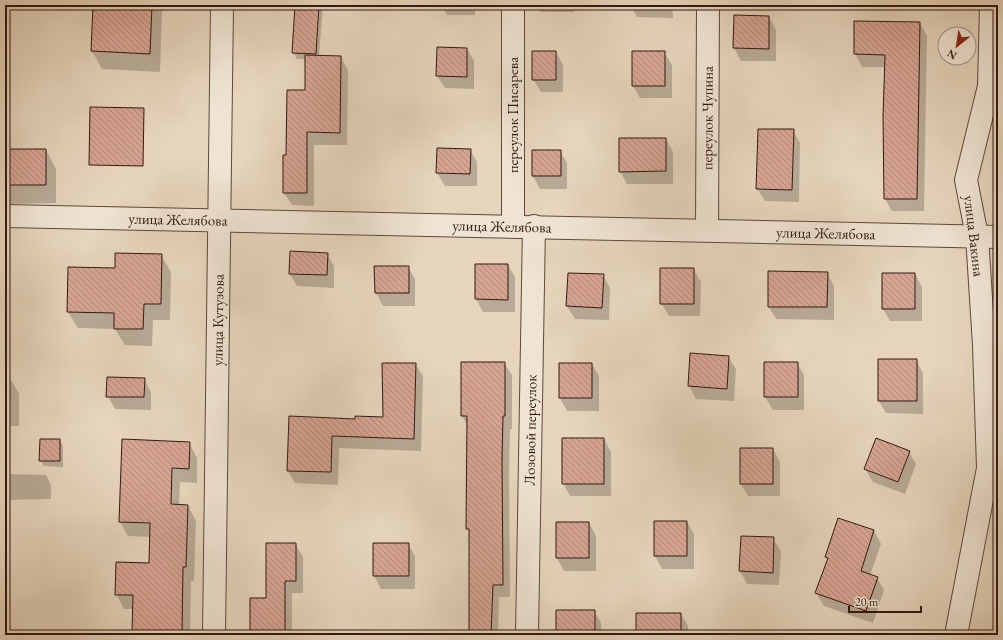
<svg xmlns="http://www.w3.org/2000/svg" width="1003" height="640" font-family="'EB Garamond',serif">
<defs>
<pattern id="building-back-hatch" width="6" height="6" patternUnits="userSpaceOnUse"><rect width="6" height="6" fill="#d8a492"/><path d="M-1 5l2 2M0 0l6 6M5-1l2 2" fill="none" stroke="#b08576"/></pattern>
</defs>
<rect width="100%" height="100%" fill="#e6d5bc"/>
<filter id="stains"><feTurbulence type="fractalNoise" baseFrequency=".005" numOctaves="4"/><feColorMatrix values="0 0 0 0 .2 0 0 0 0 .09 0 0 0 0 .02 0 0 0 .5 -.17"/></filter>
<radialGradient id="worn" r=".72"><stop offset=".6" stop-color="#630" stop-opacity="0"/><stop offset="1" stop-color="#630" stop-opacity=".3"/></radialGradient>
<!-- shadow -->
<path fill="#0003" d="M94,5H159L162,10L160,72L102,69L92,51Z
M296,5H323L319,56L341,57L348,70L347,145H314V206L292,205L284,193L287,156L306,91V59H297L293,52Z
M441,5H475V15H447Z
M537,5H574V12H541Z
M630,5H672L673,18L637,17Z
M769,17L776,30V61H741L734,48Z
M855,22L920,23L927,36L924,211H892L885,199V67H862L855,54Z
M467,49L474,61V89L445,88L437,76Z
M556,52L563,65V92H541L533,79Z
M664,52L672,65V98H640L633,86Z
M793,130L800,143L799,202L765,201L757,188Z
M666,139L673,152V184H627L620,171Z
M438,149L470,150L477,162V186H445L437,173Z
M5,150H46L56,169V203L5,204Z
M533,151H560L567,163V189H540L533,176Z
M327,254L334,266V288L297,286L290,274Z
M161,255L171,272L170,320H153L152,346L125,345L115,329L78,328L68,312L116,269Z
M476,265H508L515,277V312H483L476,299Z
M375,267H408L415,279V306H383L376,293Z
M693,269L701,282L700,316H669L661,303Z
M827,273L834,286V320L776,319L769,307Z
M569,274L603,275L610,288L609,320L575,319L567,306Z
M915,274L922,287V321H890L883,309Z
M728,357L736,369L734,401L696,399L689,386Z
M916,360L923,373V414L886,413L879,401Z
M462,363H504L512,375V429H510L509,473L510,597H499L498,635H470V533L468,529V427L462,416Z
M765,363H797L804,375V410H773L765,397Z
M415,364L423,376L421,451L339,448L338,485L295,483L288,471L290,417L356,420L384,418Z
M560,364H592L599,376V411H567L560,398Z
M144,379L151,392V410L115,409L108,396Z
M5,381H12L19,394V426H5Z
M604,439L611,452V496H570L563,483Z
M60,440L63,446V467L44,466L40,460Z
M189,443L197,458V483L180,482L179,505L188,506L196,521L194,581H191L190,635H135L133,631V609H124L116,594L150,564L151,537L128,536L120,522Z
M773,449L780,462V496H748L741,484Z
M909,452L916,464L905,494L873,482L865,469Z
M5,474L46,475L51,485V499L6,500L5,537Z
M655,522H687L694,534V569H662L655,556Z
M589,523L596,536V571H564L557,558Z
M874,531L881,544L870,575L877,578L884,590L873,623L824,606L816,593L828,560L826,557Z
M742,537L773,538L781,551L779,585L747,584L740,571Z
M295,544L303,557V593H292V635H250Z
M408,544L415,556V589H381L374,576Z
M594,611L601,623V635H557Z
M681,614L688,626V635H637Z
M94,632H114L116,635H94Z"/>
<!-- building -->
<path fill="url(#building-back-hatch)" stroke="#311910" d="M93,5H152L150,54L91,51Z
M295,5H319L316,54L292,53Z
M734,15L769,16V49L733,48Z
M854,21L920,22L917,199H884L883,117L885,55L854,54Z
M437,47L467,48V77L436,76Z
M532,51H556V80H532Z
M632,51H665V86H632Z
M305,55L341,56L340,133L307,132V193H283V155H286L287,90H305Z
M90,107L144,108L143,166L89,165Z
M758,129H794L792,190L756,189Z
M619,138H666V171L619,172Z
M437,148L471,149L470,174L436,173Z
M5,149H46V185H5Z
M532,150H561V176H532Z
M290,251L328,253L327,275L289,274Z
M115,253L162,254L161,304H144L143,329H114V313L67,312L68,267L115,268Z
M475,264H508V300L475,299Z
M374,266H409V293H375Z
M660,268H694V304H660Z
M768,271L828,272L827,307H768Z
M568,273L604,274L602,308L566,306Z
M882,273H915V309H882Z
M690,353L729,356L727,389L688,386Z
M878,359H917V401H878Z
M461,362H505V416H503L502,460L503,585H493L491,635H469V529H466L467,416H461Z
M764,362H798V397H764Z
M382,363H416L414,439L332,436L331,472L287,471L289,416L355,419V416L383,417Z
M559,363H592V398H559Z
M107,377L145,378L144,397H106Z
M562,438H604V484H562Z
M876,438L910,451L898,482L864,469Z
M40,439H60V461H39Z
M122,439L190,442L189,469L172,468L171,504L188,505L186,567H183L182,633L132,631L133,595H115L116,562L149,563L150,523L119,522Z
M740,448H773V484H740Z
M838,518L874,530L861,571L878,577L866,611L815,593L828,558L825,557Z
M654,521H687V556H654Z
M556,522H589V558H556Z
M741,536L774,537L773,573L739,571Z
M266,543H296V581H285V635H250V598H266Z
M373,543H409V576H373Z
M556,610H595V635H556Z
M636,613H681V635H636Z"/>
<g fill="none" stroke-linecap="round" stroke-linejoin="round">
<!-- minor casing -->
<g stroke="#5e483b" stroke-width="24">
<g id="minor">
<path id="s1" d="M5,216L998,237"/>
<path d="M513,226V5"/>
<path id="s2" d="M707,230L708,5"/>
<path id="s3" d="M214,635L222,5"/>
<path id="s4" d="M527,635L534,226"/>
<path d="M956,635L988,468L984,345L977,236L966,180L989,86L991,5"/>
</g>
</g>
<!-- minor -->
<use href="#minor" stroke="#efe4d3" stroke-width="22"/>
</g>
<g text-anchor="middle" stroke-width="3" stroke-linejoin="round" paint-order="stroke">
<!-- street labels -->
<g font-size="15" fill="#311910" stroke="#efe4d3">
<text transform="translate(513 115) rotate(-90)" y="5">переулок Писарева</text>
<text dy="5" stroke="none"><textPath href="#s2" startOffset="112">переулок Чупина</textPath></text>
<text dy="5" stroke="none"><textPath href="#s1" startOffset="173">улица Желябова</textPath></text>
<text dy="5" stroke="none"><textPath href="#s1" startOffset="497">улица Желябова</textPath></text>
<text dy="5" stroke="none"><textPath href="#s1" startOffset="821">улица Желябова</textPath></text>
<text transform="translate(974 236) rotate(83)" y="5">улица Вакина</text>
<text dy="5" stroke="none"><textPath href="#s3" startOffset="315">улица Кутузова</textPath></text>
<text dy="5" stroke="none"><textPath href="#s4" startOffset="205">Лозовой переулок</textPath></text>
</g>
</g>
<!-- margin -->
<rect width="1003" height="640" fill="none" stroke="#e6d5bc" stroke-width="20"/>
<rect x="6" y="6" width="991" height="628" fill="none" stroke="#311910" stroke-width="2"/>
<rect x="10" y="10" width="983" height="620" fill="none" stroke="#311910"/>
<!-- north arrow -->
<g transform="translate(957 46) rotate(210)"><circle r="19" fill="#efe4d3" stroke="#a39385"/>
<path d="M0-3L7 15L0 10L-7 15Z" fill="#8f2418"/>
<text y="-6" font-size="11" font-weight="bold" text-anchor="middle" fill="#311910">N</text>
</g>
<!-- scale -->
<path d="M849 606v6h72v-6" fill="none" stroke="#311910" stroke-width="2"/>
<text x="855" y="606" font-size="12" fill="#311910" stroke="#efe4d3" stroke-width="3" paint-order="stroke">20 m</text>
<rect width="100%" height="100%" filter="url(#stains)"/>
<rect width="100%" height="100%" fill="url(#worn)"/>
</svg>
